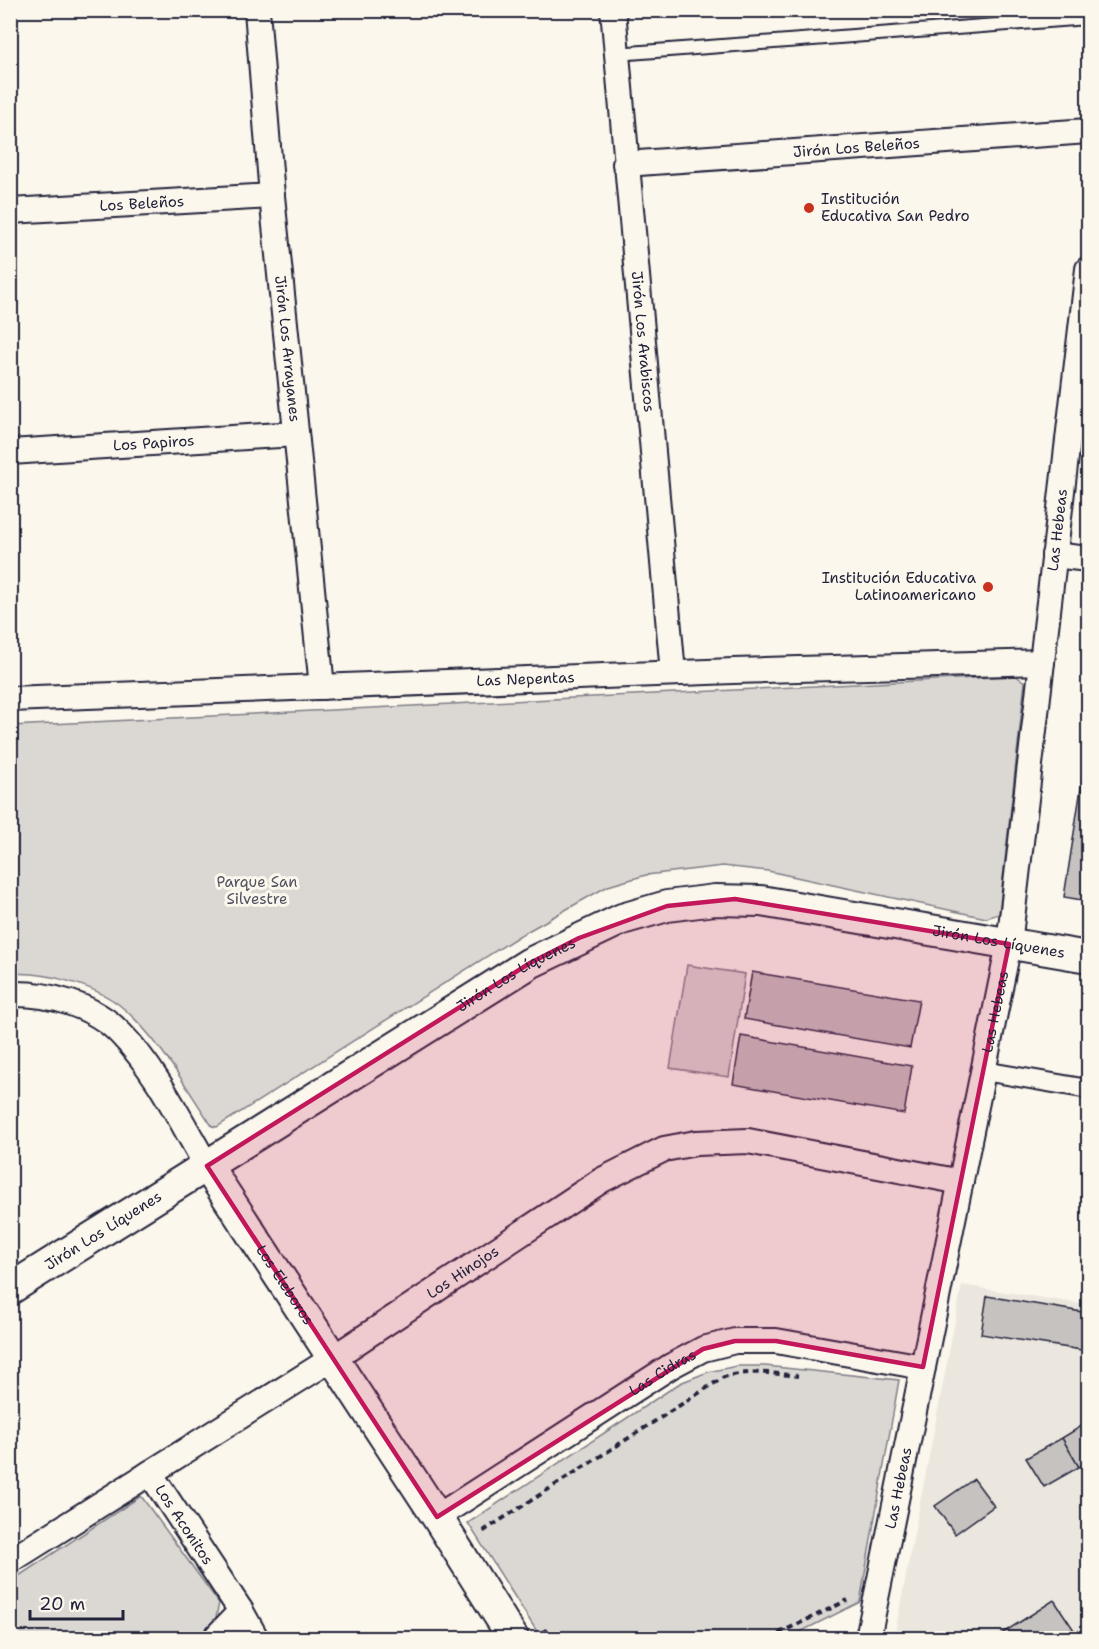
<svg xmlns="http://www.w3.org/2000/svg" width="1099" height="1649" font-family="'Shantell Sans',sans-serif">
<rect width="100%" height="100%" fill="#fbf7ec"/>
<filter id="ink" filterUnits="userSpaceOnUse"><feTurbulence type="fractalNoise" baseFrequency=".0167" numOctaves="2"/><feDisplacementMap in="SourceGraphic" scale="12" xChannelSelector="R" yChannelSelector="G"/><feConvolveMatrix kernelMatrix="1 2 1 2 8 2 1 2 1" color-interpolation-filters="sRGB"/></filter>
<g filter="url(#ink)">
<!-- built -->
<path fill="#ebe7df" d="M962,1285L1088,1305V1638H894Z"/>
<!-- green -->
<path fill="#dbd8d3" stroke="#7e7d87" stroke-width="1.5" d="M1016,676L1025,682L999,914L986,918L768,871L723,866L646,875L608,886L519,936L217,1127L212,1126C185,1086 160,1040 123,1008C98,986 44,971 11,974V726Z
M687,965L745,974L729,1077L670,1068Z
M737,1366H765L899,1380L860,1602L788,1638H541L468,1523L680,1383L708,1372Z
M141,1496L219,1603L215,1622L199,1638H11V1581Z"/>
<!-- building -->
<path fill="#c6c2c0" stroke="#22223b" stroke-width="1.5" d="M1084,769H1088V901L1064,897Z
M752,972L919,1000L910,1048L744,1019Z
M741,1036L912,1066L904,1114L733,1084Z
M987,1296L1088,1313V1351L981,1334Z
M1088,1422V1461L1079,1467L1062,1438Z
M1062,1438L1079,1467L1044,1487L1026,1458Z
M974,1479L994,1506L955,1534L935,1506Z
M1054,1600L1078,1636L1075,1638H995Z"/>
<g fill="none" stroke-linecap="round" stroke-linejoin="round">
<!-- service casing -->
<g stroke="#22223b" stroke-width="16">
<path id="service" d="M616,54L1088,18"/>
</g>
<!-- pedestrian casing -->
<g stroke="#22223b" stroke-width="22">
<path id="pedestrian" d="M984,1071L1088,1089"/>
</g>
<!-- minor casing -->
<g stroke="#22223b" stroke-width="28">
<g id="minor">
<path id="s1" d="M257,10L272,196L322,687"/>
<path id="s2" d="M613,10L673,673"/>
<path id="s3" d="M625,164L1088,131"/>
<path id="s4" d="M10,211L272,196"/>
<path id="s5" d="M10,452L296,434"/>
<path d="M1054,555L1088,559"/>
<path id="s6" d="M10,699L733,671L1042,662"/>
<path d="M10,994C49,993 94,1005 121,1034C157,1071 181,1122 207,1166"/>
<path id="s7" d="M150,1473L241,1611L256,1638"/>
<path id="s8" d="M437,1517L671,1366L703,1349L735,1341H776L923,1367"/>
<path id="s9" d="M10,1561L333,1358L602,1180L664,1149L696,1143L748,1141L961,1182"/>
<path d="M215,1638L241,1611"/>
<path id="s10" d="M868,1638L1009,944L1088,269"/>
</g>
</g>
<!-- tertiary casing -->
<g stroke="#22223b" stroke-width="34">
<g id="tertiary">
<path id="s11" d="M207,1166L437,1517L513,1638"/>
<path id="s12" d="M10,1289L530,963L622,919L667,906L715,900L761,901L1088,957"/>
</g>
</g>
<!-- path -->
<path stroke="#22223b" stroke-width="4" stroke-dasharray="6 4.5" stroke-linecap="butt" d="M486,1532L485,1530L724,1377C750,1370 772,1373 798,1376
M544,1629L550,1638
M769,1638L848,1600"/>
<!-- service -->
<use href="#service" stroke="#fbf7ec" stroke-width="12"/>
<!-- pedestrian -->
<use href="#pedestrian" stroke="#fbf7ec" stroke-width="18"/>
<!-- minor -->
<use href="#minor" stroke="#fbf7ec" stroke-width="24"/>
<!-- tertiary -->
<use href="#tertiary" stroke="#fbf7ec" stroke-width="30"/>
</g>
</g>
<!-- marked area -->
<path fill="#c2185b" fill-opacity="0.2" stroke="#c2185b" stroke-width="4.5" stroke-linejoin="round" d="M735,899L1009,944L923,1367L776,1341H735L703,1349L437,1517L207,1166L530,963L579,938L667,906Z"/>
<!-- markers -->
<g fill="#c8321e" stroke="#fbf7ec" stroke-width="2">
<circle cx="809" cy="208" r="6"/>
<circle cx="988" cy="587" r="6"/>
</g>
<g text-anchor="middle" stroke-width="6" stroke-linejoin="round" paint-order="stroke">
<!-- street labels -->
<g font-size="15" fill="#22223b" stroke="#fbf7ec">
<text dy="5" stroke="none"><textPath href="#s3" startOffset="232">Jirón Los Beleños</textPath></text>
<text dy="5" stroke="none"><textPath href="#s4" startOffset="132">Los Beleños</textPath></text>
<text dy="5" stroke="none"><textPath href="#s2" startOffset="333">Jirón Los Arabiscos</textPath></text>
<text dy="5" stroke="none"><textPath href="#s1" startOffset="340">Jirón Los Arrayanes</textPath></text>
<text dy="5" stroke="none"><textPath href="#s5" startOffset="144">Los Papiros</textPath></text>
<text dy="5" stroke="none"><textPath href="#s10" startOffset="1125">Las Hebeas</textPath></text>
<text dy="5" stroke="none"><textPath href="#s6" startOffset="516">Las Nepentas</textPath></text>
<text dy="5" stroke="none"><textPath href="#s12" startOffset="1098">Jirón Los Líquenes</textPath></text>
<text dy="5" stroke="none"><textPath href="#s12" startOffset="596">Jirón Los Líquenes</textPath></text>
<text dy="5" stroke="none"><textPath href="#s10" startOffset="639">Las Hebeas</textPath></text>
<text dy="5" stroke="none"><textPath href="#s12" startOffset="110">Jirón Los Líquenes</textPath></text>
<text dy="5" stroke="none"><textPath href="#s9" startOffset="537">Los Hinojos</textPath></text>
<text dy="5" stroke="none"><textPath href="#s11" startOffset="142">Los Eleboros</textPath></text>
<text dy="5" stroke="none"><textPath href="#s8" startOffset="268">Las Cidras</textPath></text>
<text dy="5" stroke="none"><textPath href="#s10" startOffset="153">Las Hebeas</textPath></text>
<text dy="5" stroke="none"><textPath href="#s7" startOffset="62">Los Aconitos</textPath></text>
</g>
<!-- poi labels -->
<g font-size="15" fill="#22223b" stroke="#fbf7ec" text-anchor="start">
<text x="821" y="204">Institución<tspan x="821" dy="17">Educativa San Pedro</tspan></text>
<text x="976" y="583" text-anchor="end">Institución Educativa<tspan x="976" dy="17">Latinoamericano</tspan></text>
</g>
<!-- park labels -->
<g font-size="15" fill="#505061" stroke="#fbf7ec">
<text x="257" y="887">Parque San<tspan x="257" dy="17">Silvestre</tspan></text>
</g>
</g>
<!-- margin -->
<rect width="1099" height="1649" fill="none" stroke="#fbf7ec" stroke-width="36"/>
<rect x="18" y="18" width="1063" height="1613" fill="none" stroke="#22223b" stroke-width="2" filter="url(#ink)"/>
<!-- scale -->
<path d="M30 1610v9h93v-9" fill="none" stroke="#22223b" stroke-width="3"/>
<text x="39" y="1610" font-size="18" fill="#22223b" stroke="#fbf7ec" stroke-width="4.5" paint-order="stroke">20 m</text>
</svg>
